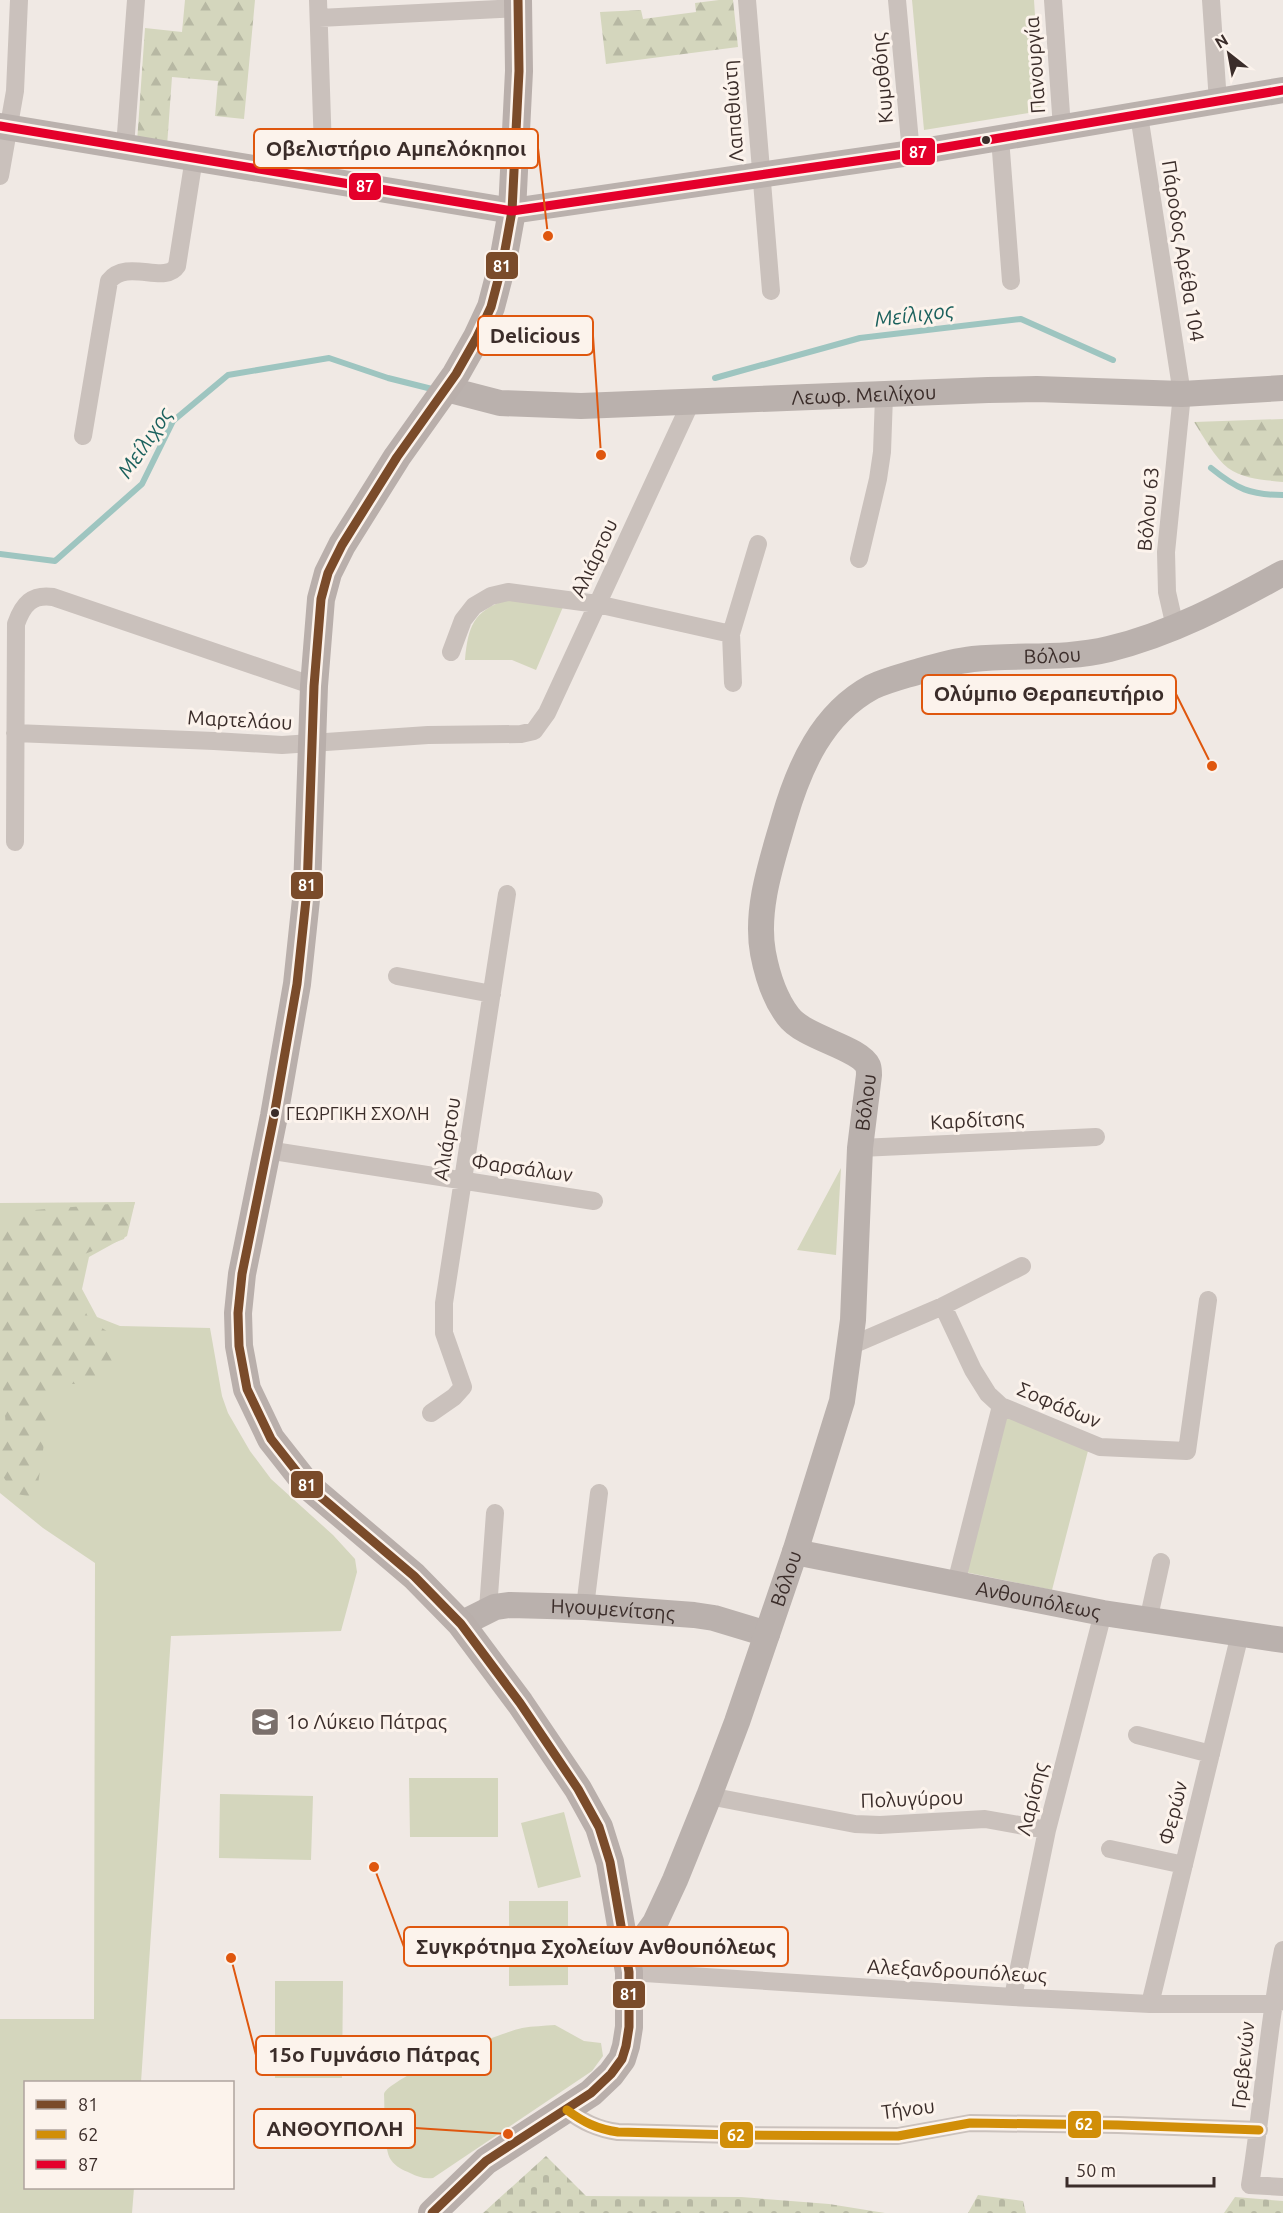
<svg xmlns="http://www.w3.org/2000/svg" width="1283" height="2213" font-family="Ubuntu,sans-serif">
<defs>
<pattern id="forest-firs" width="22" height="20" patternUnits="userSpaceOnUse" patternTransform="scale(1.5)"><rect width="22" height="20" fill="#d4d6bd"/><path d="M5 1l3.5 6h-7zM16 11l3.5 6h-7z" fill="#b7b8a3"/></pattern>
<pattern id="cemetery-stones" width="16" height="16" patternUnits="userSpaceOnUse" patternTransform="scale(1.5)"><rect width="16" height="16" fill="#d4d6bd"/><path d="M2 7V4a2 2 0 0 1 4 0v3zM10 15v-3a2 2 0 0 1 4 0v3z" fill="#b7b8a3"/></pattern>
</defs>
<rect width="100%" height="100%" fill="#f0e9e4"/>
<!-- green -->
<path fill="#d4d6bd" d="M912,0H1034L1041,111L924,130Z
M506,600L563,607L536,670L512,660H465C468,627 473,611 506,600Z
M841,1168L836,1255L797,1250Z
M135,1202L127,1236L89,1257L82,1289L97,1317L120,1326L210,1328L222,1396L228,1413L250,1451L271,1479L333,1535L355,1559L357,1572L341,1631L171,1636L141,2082H26V2188H134L132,2213H0V2019H94L95,1563L43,1528L0,1493V1203Z
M1006,1416L1089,1447L1052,1590L965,1572Z
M409,1778H498V1837H410Z
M220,1794L313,1796L311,1860L219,1858Z
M564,1812L581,1877L538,1888L521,1823Z
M509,1901H568V1985L509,1986Z
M275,1981H343L342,2078H275Z
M555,2025L584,2041L601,2043L603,2056L592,2071L433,2178C424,2179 418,2177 410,2173C403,2170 396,2167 391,2160C383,2148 385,2110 384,2094C390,2077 500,2033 522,2028C533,2026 544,2026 555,2025Z"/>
<!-- forest -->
<path fill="url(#forest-firs)" d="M185,0H255L244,119L215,116L218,81L172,77L167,146L137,142L145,28L182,32Z
M719,0H733L738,47L606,64L600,12L641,10L643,19L696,12L695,3Z
M1283,419V482C1265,480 1243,479 1228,468C1215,458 1203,436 1194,422Z
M135,1202L124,1239L82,1255L75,1290L89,1319L108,1332L112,1361L91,1384H67L52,1389L36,1498L13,1493L0,1471V1454L6,1428L0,1350V1240L2,1232L22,1211Z"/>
<!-- cemetery -->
<path fill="url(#cemetery-stones)" d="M546,2156L586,2196L741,2197L829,2204L885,2213H483Z
M978,2195L1023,2201L1026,2213H968Z
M1235,2197L1283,2201V2213H1224Z"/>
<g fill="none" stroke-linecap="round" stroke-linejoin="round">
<!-- stream -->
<path stroke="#9ec5c0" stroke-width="6" d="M715,378L860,338L1021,319L1113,360
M1211,468C1237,489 1250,495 1283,495
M0,554L55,561L142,484L173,421L228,375L329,358L388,378L432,389"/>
<!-- street -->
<path stroke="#cac1bc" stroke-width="18" d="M318,0L324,180
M747,0L771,291
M897,0L911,153
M1053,0L1062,128
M1211,0L1218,102
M319,18L518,8
M1139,115L1182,394L1166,552L1167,592L1175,627
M1000,138L1011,281
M125,147L136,0
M0,176L15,91L19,0
M83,436L109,281C127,258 165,285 177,266L194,158
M859,559L878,479L882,452L884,396
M451,652L463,620L474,606L491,596L508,592L597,604L731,634
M733,683L731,634L758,544
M15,733L214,741L282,745L428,735L521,734L534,731L547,713L691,402
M15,842L16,624C23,604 32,594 53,597L314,686
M397,976L492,994
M860,1148L1096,1137
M267,1150L594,1201
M943,1306L973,1370L988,1394L1001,1406L1100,1447L1187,1451L1208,1300
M850,1346L943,1306L1022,1266
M431,1413L454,1397L463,1387L444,1333V1303L507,894
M956,1583L1001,1406
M585,1607L599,1493
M488,1609L495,1513
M1148,1621L1161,1562
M1137,1735L1211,1754
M709,1796L855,1824L880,1825L985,1819L1047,1830
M1110,1849L1184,1865
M1283,1950C1267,2028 1263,2107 1250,2185L1283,2187
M629,1972L1013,1997L1150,2004H1272L1283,2001
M1013,1997L1047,1830L1103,1613
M1150,2004L1240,1634
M567,2110C583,2122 597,2129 618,2132L735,2135L898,2136L970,2123L1118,2125L1259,2130"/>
<!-- secondary -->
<g stroke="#bab1ad" stroke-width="26">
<path d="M0,126L512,211L911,153L1283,90"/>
<path id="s1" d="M446,389L500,403L581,406L988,390L1037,389L1182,394L1283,388"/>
<path id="s2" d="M795,1552L1103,1613L1283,1640"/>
<path id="s3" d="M461,1624L495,1607L510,1605L585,1607L694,1615L714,1618L767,1634"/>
<path id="s4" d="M626,1952L647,1934L655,1923L675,1880L709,1796L737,1722L795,1552L842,1401L853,1320L860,1148L869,1075C869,1072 869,1069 868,1066C859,1047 804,1038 788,1016C775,999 767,974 763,953C755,909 772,861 784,819C799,767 822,714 872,687C887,680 904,676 920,671C937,666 955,661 973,659C1018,654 1064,660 1109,649C1171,634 1227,604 1283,573"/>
</g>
<!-- primary -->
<path stroke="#b9afab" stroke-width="28" d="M432,2213L486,2161L591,2093L611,2074L622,2059L626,2046L629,2027V1972L610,1862L599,1827L578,1789L520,1703L461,1624L414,1576L308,1486L271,1439L247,1389L239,1346L238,1313L242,1274L274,1116L297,984L307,890L314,686L321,599L328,573L342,545L397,457L456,374L477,337L491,307L503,261L512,211L519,71L518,0"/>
<!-- bus-1 casing -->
<g stroke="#fcf3ec" stroke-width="14">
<path id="bus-1" d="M432,2213L486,2161L591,2093L611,2074L622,2059L626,2046L629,2027V1972L610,1862L599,1827L578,1789L520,1703L461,1624L414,1576L308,1486L271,1439L247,1389L239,1346L238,1313L242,1274L274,1116L297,984L307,890L314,686L321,599L328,573L342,545L397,457L456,374L477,337L491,307L503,261L512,211L519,71L518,0"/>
</g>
<!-- bus-2 casing -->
<g stroke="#fcf3ec" stroke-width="14">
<path id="bus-2" d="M567,2110C583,2122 597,2129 618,2132L735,2135L898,2136L970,2123L1118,2125L1259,2130"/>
</g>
<!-- bus-3 casing -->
<g stroke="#fcf3ec" stroke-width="14">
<path id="bus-3" d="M0,126L512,211L911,153L1283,90"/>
</g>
<!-- bus-1 -->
<use href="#bus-1" stroke="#7a4b2a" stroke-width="9"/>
<!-- bus-2 -->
<use href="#bus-2" stroke="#d18e08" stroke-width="9"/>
<!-- bus-3 -->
<use href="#bus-3" stroke="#e4002b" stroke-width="9"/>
</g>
<!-- icons -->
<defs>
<g id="school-square" transform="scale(1.5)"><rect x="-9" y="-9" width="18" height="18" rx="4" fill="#7a6f6b" stroke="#fcf3ec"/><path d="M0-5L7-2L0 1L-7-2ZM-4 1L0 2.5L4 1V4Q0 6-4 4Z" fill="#fff"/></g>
</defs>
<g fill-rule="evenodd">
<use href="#school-square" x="265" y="1722"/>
</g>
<!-- markers -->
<g fill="#3b2d2a" stroke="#fcf3ec" stroke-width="2">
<circle cx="986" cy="140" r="5"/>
<circle cx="275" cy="1113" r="5"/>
</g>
<g text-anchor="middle" stroke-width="6" stroke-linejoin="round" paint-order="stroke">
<!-- bus labels -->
<g font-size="18" fill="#3b2d2a" stroke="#fcf3ec" text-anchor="start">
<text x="286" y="1120">ΓΕΩΡΓΙΚΗ ΣΧΟΛΗ</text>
</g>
<!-- street labels -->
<g font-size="20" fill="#3b2d2a" stroke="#fcf3ec">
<text transform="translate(1035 65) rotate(-94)" y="7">Πανουργία</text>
<text transform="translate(882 78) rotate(-95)" y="7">Κυμοθόης</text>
<text transform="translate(733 111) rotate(-94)" y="7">Λαπαθιώτη</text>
<text transform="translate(1183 251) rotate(81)" y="7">Πάροδος Αρέθα 104</text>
<text dy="7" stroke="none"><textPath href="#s1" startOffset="420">Λεωφ. Μειλίχου</textPath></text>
<text transform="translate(1148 509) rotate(-85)" y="7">Βόλου 63</text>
<text transform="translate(594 558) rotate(-65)" y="7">Αλιάρτου</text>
<text dy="7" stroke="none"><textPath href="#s4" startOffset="1581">Βόλου</textPath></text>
<text transform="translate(240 720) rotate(3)" y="7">Μαρτελάου</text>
<text dy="7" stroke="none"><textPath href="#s4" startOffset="896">Βόλου</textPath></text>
<text transform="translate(977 1120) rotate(-3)" y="7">Καρδίτσης</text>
<text transform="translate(447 1139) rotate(-81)" y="7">Αλιάρτου</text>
<text transform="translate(522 1168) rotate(8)" y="7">Φαρσάλων</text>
<text transform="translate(1059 1405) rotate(23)" y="7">Σοφάδων</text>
<text dy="7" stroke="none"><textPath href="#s4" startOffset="410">Βόλου</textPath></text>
<text dy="7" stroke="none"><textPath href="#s2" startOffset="248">Ανθουπόλεως</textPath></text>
<text dy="7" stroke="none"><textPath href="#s3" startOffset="156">Ηγουμενίτσης</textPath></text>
<text transform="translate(912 1799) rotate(-2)" y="7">Πολυγύρου</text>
<text transform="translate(1032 1799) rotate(-76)" y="7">Λαρίσης</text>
<text transform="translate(1173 1813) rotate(-76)" y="7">Φερών</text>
<text transform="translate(957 1971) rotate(3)" y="7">Αλεξανδρουπόλεως</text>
<text transform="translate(1243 2065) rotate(-84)" y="7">Γρεβενών</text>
<text transform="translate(908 2109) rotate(-7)" y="7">Τήνου</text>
</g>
<!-- poi labels -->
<g font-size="20" fill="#3b2d2a" stroke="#fcf3ec" text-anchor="start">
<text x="286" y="1729">1ο Λύκειο Πάτρας</text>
</g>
<!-- water labels -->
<g font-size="21" font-style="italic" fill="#1b615d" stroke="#fcf3ec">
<text transform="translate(914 315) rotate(-7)" y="7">Μείλιχος</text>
<text transform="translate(145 443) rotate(-56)" y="7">Μείλιχος</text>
</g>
</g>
<!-- callouts -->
<path fill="none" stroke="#df570e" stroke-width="2" d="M548 236L538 148M601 455L593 336M1212 766L1176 694M374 1867L404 1947M231 1958L256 2055M508 2134L415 2128"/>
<g fill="#df570e" stroke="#fcf3ec" stroke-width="2">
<circle cx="548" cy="236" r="6"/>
<circle cx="601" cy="455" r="6"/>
<circle cx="1212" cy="766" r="6"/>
<circle cx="374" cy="1867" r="6"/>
<circle cx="231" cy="1958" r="6"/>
<circle cx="508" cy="2134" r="6"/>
</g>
<g fill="#fcf3ec" stroke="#df570e" stroke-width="2">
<rect x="254" y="129" width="284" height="39" rx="6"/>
<rect x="478" y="316" width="115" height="39" rx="6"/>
<rect x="922" y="675" width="254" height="39" rx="6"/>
<rect x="404" y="1927" width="384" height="39" rx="6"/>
<rect x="256" y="2036" width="235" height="39" rx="6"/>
<rect x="254" y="2109" width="161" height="39" rx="6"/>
</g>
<g font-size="21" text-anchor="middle" font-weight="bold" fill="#3b2d2a">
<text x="396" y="156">Οβελιστήριο Αμπελόκηποι</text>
<text x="535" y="343">Delicious</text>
<text x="1049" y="701">Ολύμπιο Θεραπευτήριο</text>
<text x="596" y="1954">Συγκρότημα Σχολείων Ανθουπόλεως</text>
<text x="374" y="2062">15ο Γυμνάσιο Πάτρας</text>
<text x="335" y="2136">ΑΝΘΟΥΠΟΛΗ</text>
</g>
<g stroke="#fcf3ec" stroke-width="2">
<rect x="901" y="137" width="35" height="29" rx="6" fill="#e4002b"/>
<rect x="348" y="172" width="34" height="29" rx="6" fill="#e4002b"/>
<rect x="485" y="251" width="34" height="29" rx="6" fill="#7a4b2a"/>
<rect x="290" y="871" width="34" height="29" rx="6" fill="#7a4b2a"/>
<rect x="290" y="1470" width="34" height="29" rx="6" fill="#7a4b2a"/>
<rect x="612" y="1980" width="34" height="29" rx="6" fill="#7a4b2a"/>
<rect x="1067" y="2110" width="35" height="29" rx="6" fill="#d18e08"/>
<rect x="719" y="2121" width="35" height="28" rx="6" fill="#d18e08"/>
</g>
<g font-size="16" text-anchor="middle" font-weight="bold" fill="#fff">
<text x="918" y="158">87</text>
<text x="365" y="192">87</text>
<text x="502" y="272">81</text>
<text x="307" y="891">81</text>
<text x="307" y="1491">81</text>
<text x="629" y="2000">81</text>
<text x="1084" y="2130">62</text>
<text x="736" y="2141">62</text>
</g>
<!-- legend -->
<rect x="24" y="2081" width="210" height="108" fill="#fcf3ec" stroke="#afa49e" stroke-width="1.5"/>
<rect x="36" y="2100" width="30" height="9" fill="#7a4b2a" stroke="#afa49e" stroke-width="1.5"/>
<text x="78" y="2111" font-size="18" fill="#3b2d2a">81</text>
<rect x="36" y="2130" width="30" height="9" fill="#d18e08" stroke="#afa49e" stroke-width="1.5"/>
<text x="78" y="2141" font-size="18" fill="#3b2d2a">62</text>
<rect x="36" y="2160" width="30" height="9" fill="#e4002b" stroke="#afa49e" stroke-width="1.5"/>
<text x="78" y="2171" font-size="18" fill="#3b2d2a">87</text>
<!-- north arrow -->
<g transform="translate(1229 54) rotate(329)" stroke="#fcf3ec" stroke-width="4.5" paint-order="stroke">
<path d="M0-4.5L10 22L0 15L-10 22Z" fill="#3b2d2a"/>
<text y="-9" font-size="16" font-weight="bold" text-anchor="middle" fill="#3b2d2a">N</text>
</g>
<!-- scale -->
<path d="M1067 2177v9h147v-9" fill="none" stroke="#3b2d2a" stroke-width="3"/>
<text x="1076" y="2177" font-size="18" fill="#3b2d2a" stroke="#fcf3ec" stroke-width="4.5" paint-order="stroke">50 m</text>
</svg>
